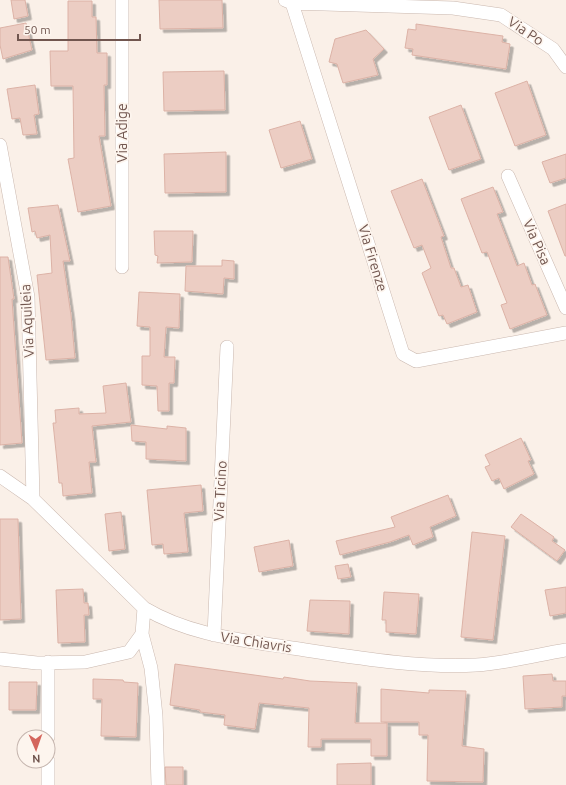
<svg xmlns="http://www.w3.org/2000/svg" width="566" height="785" font-family="Ubuntu,sans-serif">
<defs>
<filter id="shadow"><feDropShadow dx="3.5" dy="3.5" stdDeviation="0" flood-color="#0004"/></filter>
</defs>
<rect width="100%" height="100%" fill="#faf0e8"/>
<!-- building -->
<path fill="#eccdc3" stroke="#dcb2a6" filter="url(#shadow)" d="M11,0H25L28,16L14,19Z
M159,0H222L223,28L160,29Z
M68,1H92V17H96L97,53H107V85H104L105,136H99L111,206L78,212L68,159L74,158L73,86H51L50,51H68Z
M26,23L32,50L3,59L0,45V28Z
M416,24L503,36L502,42L510,44L506,69L412,55L413,49L405,48L408,29L416,30Z
M366,30L384,49L373,59L378,75L343,83L337,64L329,62L335,39Z
M224,71L225,110L164,111L163,72Z
M527,81L546,135L515,146L495,93Z
M35,85L39,114L34,115L37,134L23,135L20,118L12,119L7,89Z
M461,105L481,159L449,170L429,117Z
M300,121L312,159L281,168L269,130Z
M226,152V192L165,193L164,154Z
M566,154V178L550,183L542,162Z
M422,179L444,236L441,237L451,268H454L461,287L468,285L477,312L447,324L443,315L439,316L422,273L431,268L422,245L414,248L391,191Z
M493,187L503,212L497,214L517,266L524,263L532,285L535,284L547,315L510,329L501,305L507,303L487,252L482,253L461,199Z
M566,204V256H565L548,211Z
M58,205L70,261H63L71,315L75,358L46,360L37,275L52,273L50,235L37,238L35,231L32,232L28,208Z
M154,231H193L192,262L157,263L158,256L155,255Z
M0,257H8L14,299H12L22,443L0,445Z
M222,260L234,261V279L224,278L223,294L185,291L186,266H222Z
M139,292L180,294L179,328L166,327L164,357H175L174,383H169V411H158L157,386L142,385V356H150V327L137,326Z
M126,383L131,422L92,426L96,462H89L92,493L63,496L62,483H59L57,461L53,423H56L55,410L79,408V414L106,413L103,386Z
M131,425L167,429V426L186,428V461L146,459V442L132,441Z
M521,438L531,460L528,461L534,474L504,489L499,478L492,481L485,467L490,465L485,455Z
M201,485L203,511L184,513L188,552L164,554L163,544L152,545L147,490Z
M448,495L456,516L430,527L433,537L413,545L409,535L390,542L340,555L336,541L395,527L391,517Z
M121,512L125,549L109,551L105,514Z
M521,514L554,537L552,541L565,550L557,561L511,527Z
M0,519H18L21,619L0,620Z
M472,532L505,536L493,640L461,637Z
M289,540L293,566L259,572L254,547Z
M348,564L351,577L338,579L335,566Z
M566,587V613L550,616L545,590Z
M83,589L84,603H88L89,615H84L85,642L58,643L56,590Z
M384,592L419,594L416,634L386,632V620H382Z
M310,600L350,601L349,634L307,631Z
M175,664L283,679L284,677L310,681L357,683L355,723H387V756H371V739H321V747H308L309,708L259,703L255,729L224,725L225,715L200,712V710L170,705Z
M552,674L553,681H566V696H562V707L525,709L523,676Z
M93,679L123,680L124,682L138,683L136,737L101,736L102,699H93Z
M9,682H37L36,710H9Z
M381,689L429,693V690L466,691L462,746L484,749L483,782L427,781L428,735H419V722H381Z
M371,763V785H337V764Z
M165,767H183V785H166Z"/>
<g fill="none" stroke-linecap="round" stroke-linejoin="round">
<!-- minor casing -->
<g stroke="#cab8af" stroke-width="14">
<path id="minor" d="M122,0V267
M285,0L292,3L453,8L501,15L553,49L566,67
M292,3L403,354L416,361L566,333
M0,145L28,297L33,499
M508,176L566,308
M0,476L33,499L144,608C189,635 241,640 292,648C353,657 415,668 476,665C506,663 537,655 566,650
M142,634L151,668L156,716L158,785
M214,635L227,347
M0,659L37,663L85,662L129,652L142,634L144,608
M48,737V662
M48,785V761"/>
</g>
<!-- minor -->
<use href="#minor" stroke="#fff" stroke-width="13"/>
</g>
<g text-anchor="middle" stroke-width="3.5" stroke-linejoin="round" paint-order="stroke">
<!-- street labels -->
<g font-size="14" fill="#71564f" stroke="#fdf5ee">
<text transform="translate(526 31) rotate(34)" y="5">Via Po</text>
<text transform="translate(122 133) rotate(-90)" y="5">Via Adige</text>
<text transform="translate(537 242) rotate(66)" y="5">Via Pisa</text>
<text transform="translate(373 258) rotate(73)" y="5">Via Firenze</text>
<text transform="translate(27 321) rotate(-93)" y="5">Via Aquileia</text>
<text transform="translate(220 491) rotate(-87)" y="5">Via Ticino</text>
<text transform="translate(256 642) rotate(9)" y="5">Via Chiavris</text>
</g>
</g>
<!-- north arrow -->
<g transform="translate(36 749) rotate(178)"><circle r="19" fill="#fdf5ee" stroke="#c5b5ae"/>
<path d="M0-3L7 15L0 10L-7 15Z" fill="#d4665d"/>
<text y="-6" font-size="11" font-weight="bold" text-anchor="middle" fill="#71564f">N</text>
</g>
<!-- scale -->
<path d="M18 34v6h122v-6" fill="none" stroke="#71564f" stroke-width="2"/>
<text x="24" y="34" font-size="12" fill="#71564f" stroke="#fdf5ee" stroke-width="3" paint-order="stroke">50 m</text>
</svg>
